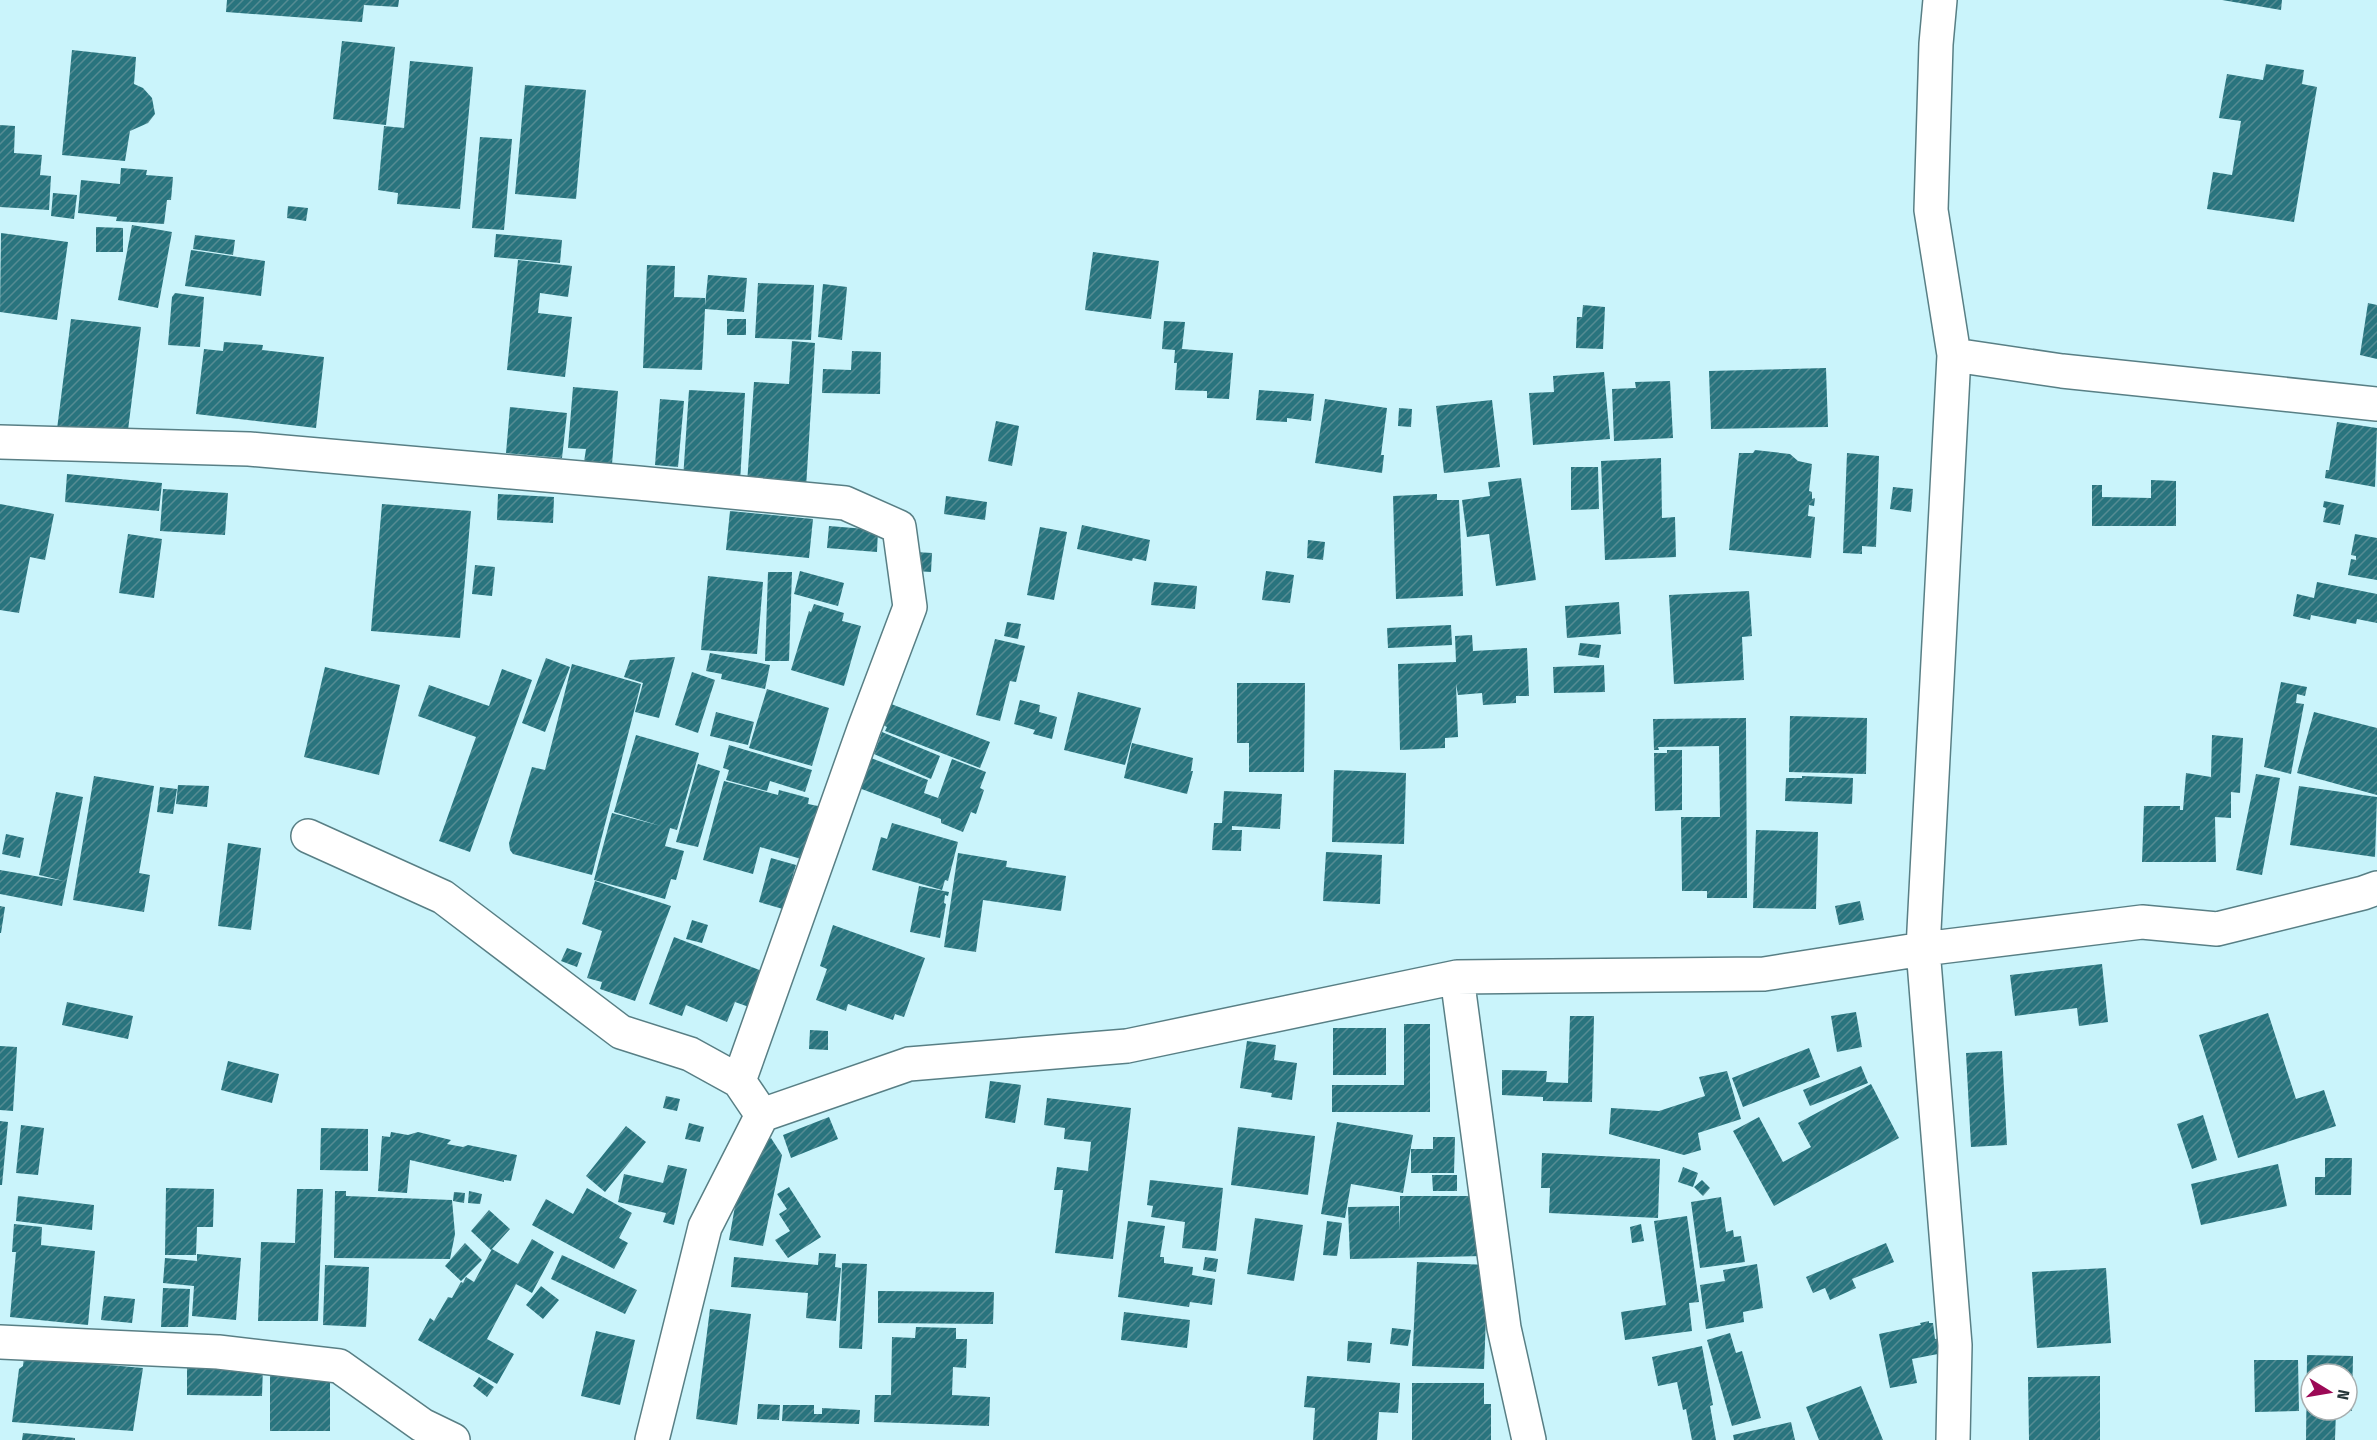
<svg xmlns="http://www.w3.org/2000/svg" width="2377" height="1440" font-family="'Fira Sans Condensed',sans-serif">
<defs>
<pattern id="building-hatch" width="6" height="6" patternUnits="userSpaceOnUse" patternTransform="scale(1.5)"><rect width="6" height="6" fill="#29747e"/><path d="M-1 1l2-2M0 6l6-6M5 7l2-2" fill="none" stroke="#568c93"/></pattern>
</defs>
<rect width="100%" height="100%" fill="#caf4fb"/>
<!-- building -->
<path fill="url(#building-hatch)" d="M227,0H399L398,7L364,5L362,22L226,12Z
M2222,0H2282L2281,10Z
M342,41L395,47L386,125L333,119Z
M72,50L136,57L134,84L143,88L152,98L155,114L148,123L130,131L125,161L62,155Z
M410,61L473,67L460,209L397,204L398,193L378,190L384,126L404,128Z
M2266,64L2304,70L2302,84L2317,87L2294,222L2207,209L2213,172L2232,175L2241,121L2219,118L2227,74L2263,80Z
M525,85L586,90L576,199L515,194Z
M0,125L15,126L14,153L42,155L40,175L51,176L49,210L0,207Z
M480,137L512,139L504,230L472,228Z
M121,168L147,170L146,175L173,177L171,200H167L164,224L116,221L117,217L78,213L81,180L120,184Z
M53,193L77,195L74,219L51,216Z
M288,206L308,208L306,221L287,218Z
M132,225L172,232L158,308L118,300Z
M96,227L123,228V252H96Z
M1,233L68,242L57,320L0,312Z
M496,234L562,240L560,263L494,257Z
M195,235L235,240L233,255L193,249Z
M191,250L265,261L261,296L185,286Z
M1093,252L1159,261L1151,319L1085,310Z
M518,260L572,266L568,297L540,293L538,313L572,317L565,377L507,370Z
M647,265L675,266L674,297L705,298V306L708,275L747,278L744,312L705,309L702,370L643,368Z
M758,283L814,285L811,340L755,338Z
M823,284L847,287L842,340L818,337Z
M175,293L204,297L200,347L168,345L172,297Z
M2368,303L2377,305V359L2360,355Z
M1583,305L1605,307L1603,349L1576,348L1577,317H1582Z
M71,319L141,327L127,438L57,429Z
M727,319H746V335H727Z
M1164,321L1185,322L1182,349L1233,353L1229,399L1207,398V391L1175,390L1177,363H1174L1175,350L1162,349Z
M792,341L815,343L806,488L747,484L754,382L789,384Z
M224,342L263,345L262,350L324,357L316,428L196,414L204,349L223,351Z
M852,351L881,352L880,394L822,393L823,369L851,370Z
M1826,368L1828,427L1711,429L1709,371Z
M1604,372L1610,439L1533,445L1529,393L1554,392L1553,376Z
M1670,381L1673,438L1614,441L1612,389L1636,388L1635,382Z
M573,387L618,391L612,464L584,462L586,449L568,448Z
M689,390L745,393L740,483L683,479Z
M1259,390L1314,394L1311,421L1287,418V422L1256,420Z
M660,399L684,401L678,467L655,465Z
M1325,399L1387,408L1381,455H1384L1382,473L1315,463Z
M1492,400L1500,467L1444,473L1436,406Z
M510,407L567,413L562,458L506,453Z
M1399,408L1412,409L1411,427L1398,426Z
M996,421L1019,426L1012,466L988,461Z
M2337,422L2377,428L2375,487L2325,478L2326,470H2329Z
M1755,450L1790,454L1798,461L1812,464L1809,491L1812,492V499L1815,498L1814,506L1809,505L1808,516L1815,517L1811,558L1729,550L1739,453H1753Z
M1847,453L1879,456L1876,547L1862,546V554L1843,553Z
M1661,458L1662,518L1675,517L1676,557L1605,560L1601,461Z
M1571,467H1598L1599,509L1571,510Z
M67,474L162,483L159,511L65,502Z
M1521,478L1536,580L1496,586L1489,534L1467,537L1462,500L1490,496L1488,482Z
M2151,480L2176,481V526H2092V485H2102V497L2151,498Z
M1893,487L1913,489L1911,512L1890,509Z
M163,489L228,493L225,535L160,531Z
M498,494L554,497L553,523L497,520Z
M1437,494V500H1459L1463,596L1396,599L1393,496Z
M946,496L987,502L985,520L944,514Z
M2324,501L2344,505L2340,525L2323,522L2326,508L2323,507Z
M0,504L54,514L45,560L30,557L19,613L0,610Z
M382,504L471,511L460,638L371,631Z
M730,511L813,519L809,558L726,550Z
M1082,525L1150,540L1146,561L1133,558L1132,561L1077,549Z
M829,526L878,530L877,552L827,548Z
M1040,527L1067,532L1054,600L1027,595Z
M128,534L162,539L154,598L119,593Z
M2355,534L2377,538V580L2348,575L2351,559L2356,560V556L2351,555Z
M1308,540L1325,542L1323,560L1307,558Z
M916,552L932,553L931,572L916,571Z
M475,565L495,567L492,596L472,594Z
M800,571L844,583L838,606L794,594Z
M1266,571L1294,575L1290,603L1262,600Z
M768,572H792L789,661H765Z
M708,576L763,582L757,654L701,650Z
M1154,582L1197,586L1195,609L1151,605Z
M2317,582L2377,594V623L2357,619L2356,624L2311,615L2310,620L2293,616L2297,594L2314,598Z
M1749,591L1752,636L1742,637L1744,680L1674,684L1669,595Z
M1619,602L1621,634L1567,638L1565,606Z
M814,604L844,613L842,621L861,626L844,686L791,670L809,611L811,612Z
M1007,622L1021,624L1018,639L1004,636Z
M1451,625L1452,645L1388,648L1387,628Z
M1472,635L1473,651L1527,648L1529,696H1516V703L1483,705L1482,693L1458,695L1456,684L1458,737L1445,738V748L1400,750L1398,664L1456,662L1455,636Z
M995,639L1025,646L1016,682L1010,681L1000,721L976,715Z
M1580,643L1601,645L1599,658L1578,655Z
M710,653L770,665L765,689L721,679L722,674L706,671Z
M675,657L659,718L635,712L643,683L624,677L630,660Z
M546,658L570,667L545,732L522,723Z
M572,664L641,684L592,875L513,854L510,850L509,843L532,767L545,770Z
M1604,665L1605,692L1554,693L1553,667Z
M325,667L400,685L379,775L304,757Z
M502,669L532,680L470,852L439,841L476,737L418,716L429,685L489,706Z
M692,672L715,680L698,733L675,725Z
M2281,682L2307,687L2305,696L2297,694L2296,703L2304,704L2291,774L2264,767Z
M1237,683H1305L1304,772H1249V743H1237Z
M767,689L829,708L812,766L749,748Z
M1078,692L1141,708L1125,765L1064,750Z
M1020,700L1040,705L1039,712L1057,717L1052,739L1033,734L1035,730L1014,724Z
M886,702L990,742L980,768L885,731L887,727L879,723Z
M716,712L754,722L748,745L710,736Z
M2314,712L2377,728V795L2297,773Z
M1790,716L1867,718L1866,774L1789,772Z
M1746,718L1747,898H1707V891H1682L1681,817H1720L1719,746L1658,747L1659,750H1654L1653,719Z
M882,732L940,756L931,779L874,754Z
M636,735L699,753L677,830L670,828L665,846L684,851L676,880L671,879L665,899L594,880L612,813L661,826L614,812Z
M2212,735L2243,738L2240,793L2231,792V818L2215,817L2216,862H2142L2144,806H2180V810H2183L2186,773L2211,777Z
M1132,743L1193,758L1191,771H1193L1187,794L1124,778Z
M729,745L812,770L805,792L770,781L767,791L726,780L729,770L723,768Z
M1667,750H1682V810L1655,811L1654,753H1667Z
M871,758L928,780L924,793L938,798L952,759L986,772L980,788L984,790L976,814L971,812L963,832L941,823V819L859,788Z
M698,764L720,771L698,847L676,842Z
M1334,770L1406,773L1404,844L1332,842Z
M2256,774L2280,778L2262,875L2236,870Z
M94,776L154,786L139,873L150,875L144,912L73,900Z
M1802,776L1853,778L1852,804L1785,801L1786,778H1802Z
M724,781L778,795L779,790L809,798L808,804L823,807L808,861L760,847L753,874L703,860Z
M178,785L209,786L207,807L176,804Z
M2299,786L2377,797L2375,857L2290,845Z
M160,787L177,789L173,814L157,812Z
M1224,791L1282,794L1280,829L1232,826V830H1242L1241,851L1212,850L1214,823H1222Z
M56,792L83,797L62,906L0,894V870L64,881L39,875Z
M892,823L958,842L948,881L945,880L942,890L872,870L881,837L887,839Z
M1756,830L1818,832L1816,909L1753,908Z
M6,834L24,838L20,858L2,854Z
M228,843L261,848L251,930L218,926Z
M1326,852L1382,855L1380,904L1323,901Z
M958,853L1007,861L1006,867L1066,876L1061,911L983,900L976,952L944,947Z
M771,858L796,865L783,909L759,902Z
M595,881L671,906L635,1001L600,989L602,982L587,978L602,931L582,924Z
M919,886L949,892L948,896L945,895L944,903L946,904L940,938L910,932Z
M1860,901L1864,920L1839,925L1835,906Z
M0,906L5,907L1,933H0Z
M692,920L708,925L702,943L686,939Z
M833,925L925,958L904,1017L895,1014L893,1020L848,1004L846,1011L816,1000L827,969L820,966Z
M674,937L762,971L749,1007L735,1002L727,1022L686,1005L682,1016L649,1004Z
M567,948L582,953L577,967L561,961Z
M2102,964L2108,1022L2079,1026L2077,1008L2015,1016L2010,975Z
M67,1002L133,1016L128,1039L62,1025Z
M1856,1012L1862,1047L1837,1052L1831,1016Z
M2268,1013L2296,1099L2324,1090L2336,1126L2238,1158L2199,1035Z
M1570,1016H1594L1592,1102L1543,1101V1097L1502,1095V1070L1547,1071L1546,1082L1568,1083Z
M1404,1024H1430V1112H1332V1085H1404Z
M1333,1028H1386V1075H1333Z
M810,1030L828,1031V1050L809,1049Z
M1247,1041L1276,1045L1274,1060L1297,1063L1292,1100L1271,1097L1272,1093L1240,1088Z
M0,1046L17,1047L13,1111L0,1110Z
M1809,1048L1820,1077L1743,1107L1732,1078Z
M2002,1051L2007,1145L1971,1147L1966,1053Z
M228,1061L279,1074L272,1103L221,1090Z
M1861,1066L1868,1083L1810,1106L1803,1090Z
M1727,1071L1741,1119L1698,1133L1701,1150L1684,1155L1609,1134L1611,1108L1659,1111L1705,1096L1699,1077Z
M990,1081L1021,1085L1015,1123L985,1118Z
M1871,1084L1899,1138L1774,1206L1733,1131L1759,1117L1783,1162L1811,1147L1798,1123Z
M666,1096L680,1099L677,1111L663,1108Z
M1047,1098L1131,1108L1113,1259L1055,1253L1063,1190H1054L1057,1167L1088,1171L1091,1142L1064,1139L1065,1128L1044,1125Z
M2203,1115L2217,1160L2192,1169L2177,1124Z
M829,1117L838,1139L791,1158L783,1135Z
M0,1121L8,1122L2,1185H0Z
M1337,1122L1413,1135L1403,1193L1351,1184L1345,1218L1321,1214Z
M689,1123L704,1127L700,1142L685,1139Z
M21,1125L44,1128L38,1175L16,1173Z
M626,1126L646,1142L605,1192L586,1176Z
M1238,1127L1315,1136L1308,1195L1231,1185Z
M321,1128L368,1129V1171L320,1170Z
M391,1132L408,1135L418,1132L451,1140L447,1144L463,1147L468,1145L517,1155L511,1181L504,1180V1182L410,1160L407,1193L378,1191L382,1136L390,1137Z
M1433,1137H1455L1454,1173H1411V1149H1433Z
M771,1138L782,1155L763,1246L729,1240L744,1155Z
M1542,1153L1660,1159L1658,1218L1549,1213L1550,1188H1541Z
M2325,1158H2352L2351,1195H2315V1177H2325Z
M2278,1164L2287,1206L2201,1225L2191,1184Z
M668,1165L687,1169L674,1225L663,1222L666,1213L618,1202L624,1174L663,1183Z
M1683,1167L1698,1173L1693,1187L1678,1182Z
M1432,1175H1457V1191H1433Z
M1150,1180L1223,1188L1216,1251L1182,1248L1185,1222L1151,1217L1153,1206L1147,1205Z
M1702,1180L1710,1188L1703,1196L1694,1187Z
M789,1187L821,1237L788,1258L775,1240L790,1231L779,1214L787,1209L777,1194Z
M166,1188L214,1189L213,1227H197L196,1255H165Z
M587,1188L632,1213L619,1238L628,1243L614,1269L532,1225L546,1199L573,1214Z
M297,1189H323L318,1321H258L261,1242L295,1243Z
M335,1191H346V1196L452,1200L455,1234L450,1259L334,1258Z
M469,1191L482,1194L480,1204L468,1203Z
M454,1192L465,1193L464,1203L453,1201Z
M18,1196L94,1205L92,1230L16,1221Z
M1400,1196H1482L1483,1256L1350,1259L1348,1207L1399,1206L1400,1231Z
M1721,1197L1726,1232L1733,1230L1734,1237L1741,1236L1745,1262L1700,1268L1691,1202Z
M489,1210L510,1229L491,1250L471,1231Z
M1687,1216L1699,1302L1689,1303L1692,1331L1625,1340L1621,1312L1666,1305L1654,1221Z
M1255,1218L1303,1225L1294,1281L1247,1274Z
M1128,1221L1165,1226L1160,1257H1164V1263L1193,1267L1192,1275L1215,1279L1212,1305L1190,1302L1189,1307L1118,1297Z
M1327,1221L1342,1223L1337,1256L1323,1255Z
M14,1224L42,1227L41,1245L95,1251L88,1325L10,1317L16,1252H12Z
M1641,1224L1644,1241L1632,1243L1630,1227Z
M532,1239L554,1252L532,1293L516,1284L487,1339L514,1354L497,1384L436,1350L440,1343L436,1350L418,1340L430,1318L434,1321L448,1297L452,1298L461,1282L463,1283L466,1277L474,1282L492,1249L518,1264Z
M465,1243L482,1260L461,1281L445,1266Z
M1886,1243L1894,1262L1852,1279L1856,1288L1830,1300L1825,1288L1813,1293L1806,1277Z
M819,1253L836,1254L835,1267L841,1268L836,1321L806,1318L808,1293L731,1287L734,1257L818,1265Z
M197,1254L241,1258L236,1320L192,1316L194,1286L163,1283L165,1258L197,1261Z
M562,1255L637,1290L625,1314L551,1279Z
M1205,1257L1218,1259L1216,1272L1203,1270Z
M1417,1262L1488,1265L1484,1369L1412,1366Z
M842,1263L867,1264L862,1349L839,1348Z
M1757,1264L1763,1308L1743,1312L1744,1322L1706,1329L1700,1285L1725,1281L1723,1270Z
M325,1265L369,1267L366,1327L323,1325Z
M2106,1268L2111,1343L2037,1348L2032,1272Z
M541,1286L559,1300L543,1319L526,1305Z
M163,1288L190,1289L188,1327H161Z
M878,1291L994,1292L993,1324L878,1323Z
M104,1296L135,1299L132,1323L101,1320Z
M710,1309L751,1314L737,1425L696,1419Z
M1124,1312L1190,1320L1187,1348L1121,1340Z
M1929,1321V1323H1933L1935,1339L1940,1338L1943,1353L1912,1359L1917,1383L1890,1388L1879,1334L1921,1325L1920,1323Z
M916,1327L956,1328V1339H967L966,1368L953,1367L952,1395L990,1397L989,1426L874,1422L875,1395H891L892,1337L915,1338Z
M1392,1328L1411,1330L1408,1346L1390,1344Z
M596,1331L635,1340L620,1405L581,1396Z
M1730,1333L1736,1353L1742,1351L1761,1418L1732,1426L1707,1340Z
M1348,1341L1372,1343L1370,1363L1347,1361Z
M1702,1346L1713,1405L1710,1406L1716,1440H1692L1686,1409L1683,1410L1677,1382L1658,1386L1652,1357Z
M31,1355L34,1360L42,1359L143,1368L133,1431L12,1422L19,1369L23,1366L24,1356Z
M2307,1355L2353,1356L2352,1411H2347V1374H2311V1410H2336L2335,1440H2306Z
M2254,1360H2298L2299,1411L2255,1412Z
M187,1366H263L262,1396L187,1395Z
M270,1373H330V1431H270Z
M1307,1376L1400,1383L1398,1413L1379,1412L1377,1440H1313L1315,1408L1304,1407Z
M2100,1376V1440H2029L2028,1377Z
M479,1377L494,1387L487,1397L473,1386Z
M1412,1383H1484V1404H1491V1440H1412Z
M1861,1386L1883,1440H1819L1806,1407Z
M758,1404L780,1405L779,1420L757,1419Z
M783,1405H814V1414H822V1408L860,1410L859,1424L782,1421Z
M1791,1422L1795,1440H1734L1733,1435Z
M23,1433L75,1438V1440H22Z"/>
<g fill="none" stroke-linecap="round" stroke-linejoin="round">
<!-- minor casing -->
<g stroke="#587f85" stroke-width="36">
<path id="minor" d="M1940,0L1936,44L1931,210L1954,355L1923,949L1955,1345L1953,1440
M1954,355L2062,371L2377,404
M0,442L249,449L638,483L845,503L899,527L910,607L864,729L739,1081L762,1115L705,1227L652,1440
M308,836L443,897L621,1032L690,1054L739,1081
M1457,977L1504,1328L1529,1440
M762,1115L909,1064L1127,1046L1457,977L1764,974L1923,949L2142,922L2217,929L2363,893L2377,888
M0,1342L218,1352L339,1366L422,1425L453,1440"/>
</g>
<!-- minor -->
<use href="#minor" stroke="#fff" stroke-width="33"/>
</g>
<!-- north arrow -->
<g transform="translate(2329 1392) rotate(101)"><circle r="28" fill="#ffffff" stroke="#a8afb0" stroke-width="1.5"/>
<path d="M0-4.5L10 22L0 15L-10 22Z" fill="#9c0956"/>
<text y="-9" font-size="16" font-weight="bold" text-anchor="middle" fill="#263639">N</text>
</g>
</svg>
